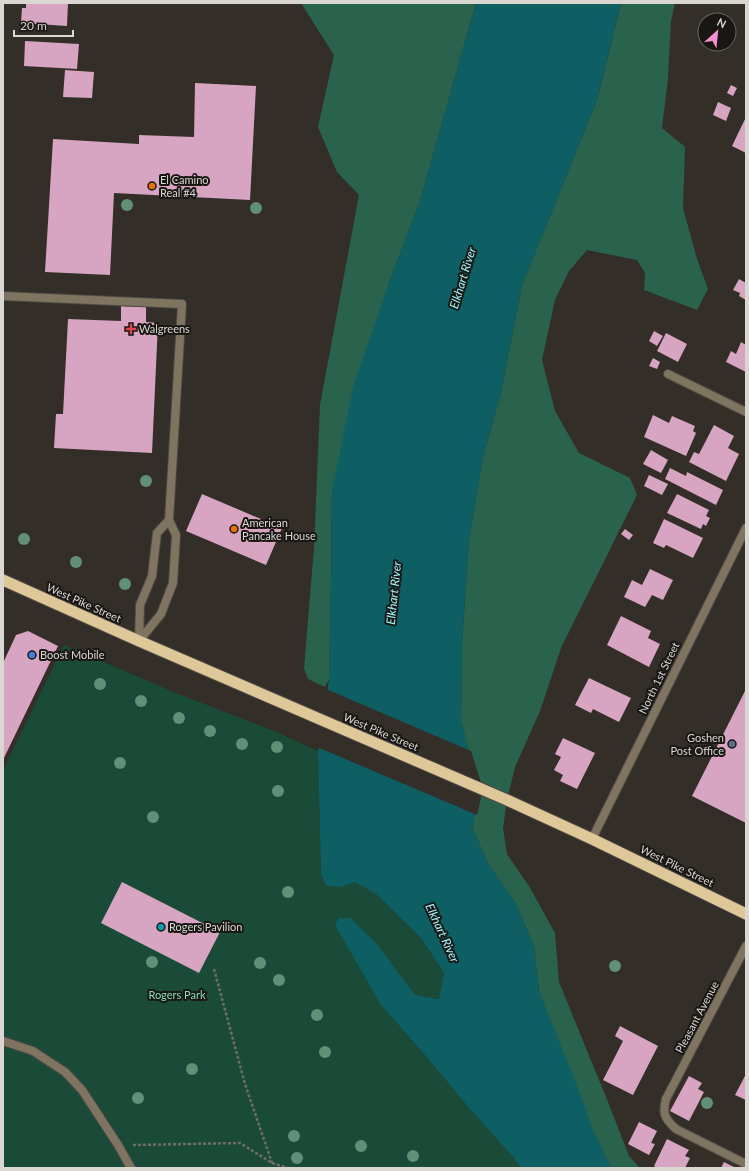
<svg xmlns="http://www.w3.org/2000/svg" width="749" height="1171" font-family="Lato,sans-serif">
<rect width="100%" height="100%" fill="#332e27"/>
<!-- green -->
<path fill="#194b38" d="M64,645L176,693L274,731L318,751L321,874L326,886L340,887L355,882L376,894L422,939L444,973L440,999L415,995L377,944L381,1005L425,1055L470,1109L514,1158L521,1168H3V770Z"/>
<!-- forest -->
<path fill="#2a634d" d="M301,3H476L420,201L389,283L332,491L331,584L329,679L325,687L308,679L304,669L314,548L320,405L359,195L337,172L318,127L334,55Z
M621,3H675L671,21L668,78L662,128L685,147L683,208L697,259L708,289L697,310L644,290L645,273L637,260L587,250L569,271L555,300L542,360L555,411L579,453L630,478L637,495L561,648L540,711L515,767L507,800L503,828L507,854L529,886L555,933L559,982L608,1102L629,1156L640,1168H611L594,1133L539,992L534,947L516,904L488,864L472,827L481,789L470,757L461,721L462,644L469,539L483,457L500,396L522,285L597,100Z"/>
<!-- water -->
<path fill="#0e5f64" d="M476,3H621L597,100L522,285L500,396L483,457L469,539L462,644L461,721L470,757L481,789L472,827L488,864L516,904L534,947L539,992L578,1088L594,1133L611,1168H521L514,1158L470,1109L425,1055L381,1005L335,925L339,918H350L377,944L415,995L439,999L444,973L422,939L376,894L355,882L340,887L326,886L321,874L318,751L324,722L329,679L331,584L332,491L353,387L389,283L420,201Z"/>
<!-- pier -->
<path fill="#332e27" d="M326,689L471,751L483,789L477,815L317,747L322,721Z"/>
<!-- building -->
<path fill="#d7a4c1" d="M26,3H68L67,26L21,23L22,8H26Z
M25,41L79,44L77,69L24,66Z
M65,70L94,72L92,98L63,97Z
M195,83L256,86L250,200L114,193L110,275L45,272L53,139L139,144V135L194,137Z
M731,85L737,88L733,96L727,93Z
M718,102L731,108L726,121L713,115Z
M746,117V153L732,146Z
M739,279L746,283V300L739,296L740,293L733,290Z
M121,306L146,307V322L158,323L152,453L54,448L56,414H63L68,319L121,321Z
M654,331L663,336L657,346L649,341Z
M666,333L687,344L678,362L657,351Z
M741,342L746,345V372L726,362L731,351L736,354Z
M653,358L660,362L657,369L649,366Z
M653,415L669,423L672,416L695,426L693,431L696,433L686,456L644,437Z
M714,425L734,436L728,448L739,454L726,481L689,462L694,452L699,454Z
M651,450L668,460L661,473L643,464Z
M670,468L686,476L687,472L723,490L716,505L665,479Z
M649,475L668,484L662,495L644,486Z
M202,494L282,528L266,565L186,531Z
M677,494L709,510L706,516L710,518L706,526L703,524L701,529L667,513Z
M664,519L703,538L693,558L666,545L664,548L653,543Z
M625,529L633,535L629,540L621,534Z
M650,569L673,580L663,600L652,595L645,607L624,597L632,580L642,585Z
M621,616L651,631L648,638L660,644L649,667L607,645Z
M28,631L58,646L3,760V663L16,635Z
M589,678L631,698L619,722L593,709L591,713L575,705Z
M745,691H746V823L692,796Z
M563,738L595,753L577,789L560,781L563,775L554,770L561,757L555,754Z
M122,882L220,932L199,973L101,923Z
M620,1026L658,1046L633,1095L603,1080L623,1041L615,1036Z
M746,1074V1100L735,1095Z
M689,1076L702,1083L698,1089L704,1092L689,1121L670,1111Z
M639,1122L657,1131L651,1143L655,1144L649,1155L628,1144Z
M667,1139L689,1150L685,1156L690,1158L685,1168H667L664,1167V1168H657L654,1166Z
M724,1162L736,1168H721Z"/>
<g fill="none" stroke-linecap="round" stroke-linejoin="round">
<!-- service casing -->
<g stroke="#4e4943" stroke-width="10">
<path id="service" d="M3,296L182,304L169,520L176,535L173,583L161,614L139,641
M139,641L140,605L152,576L157,533L169,520
M3,1041L33,1051L65,1072L82,1090L118,1145L131,1168
M666,1099C662,1114 665,1119 676,1129L746,1164"/>
</g>
<!-- minor casing -->
<g stroke="#4e4943" stroke-width="10">
<path id="minor" d="M668,374L746,412
M592,839L746,528
M666,1099L746,946"/>
</g>
<!-- trunk casing -->
<g stroke="#4e4943" stroke-width="13">
<path id="trunk" d="M3,580L139,641L507,800L592,839L746,914"/>
</g>
<!-- path -->
<path stroke="#706c66" stroke-width="2.5" stroke-dasharray="3 2" stroke-linecap="butt" d="M214,969L245,1084L272,1163
M133,1145L240,1143L272,1163L288,1168"/>
<!-- service -->
<use href="#service" stroke="#7e7460" stroke-width="8"/>
<!-- minor -->
<use href="#minor" stroke="#7e7460" stroke-width="8"/>
<!-- trunk -->
<use href="#trunk" stroke="#dec799" stroke-width="11"/>
</g>
<!-- trees -->
<g fill="#618f77">
<circle cx="127" cy="205" r="6"/>
<circle cx="256" cy="208" r="6"/>
<circle cx="146" cy="481" r="6"/>
<circle cx="24" cy="539" r="6"/>
<circle cx="76" cy="562" r="6"/>
<circle cx="125" cy="584" r="6"/>
<circle cx="100" cy="684" r="6"/>
<circle cx="141" cy="701" r="6"/>
<circle cx="179" cy="718" r="6"/>
<circle cx="210" cy="731" r="6"/>
<circle cx="242" cy="744" r="6"/>
<circle cx="277" cy="747" r="6"/>
<circle cx="120" cy="763" r="6"/>
<circle cx="278" cy="791" r="6"/>
<circle cx="153" cy="817" r="6"/>
<circle cx="288" cy="892" r="6"/>
<circle cx="152" cy="962" r="6"/>
<circle cx="260" cy="963" r="6"/>
<circle cx="615" cy="966" r="6"/>
<circle cx="279" cy="980" r="6"/>
<circle cx="317" cy="1015" r="6"/>
<circle cx="325" cy="1052" r="6"/>
<circle cx="192" cy="1069" r="6"/>
<circle cx="138" cy="1098" r="6"/>
<circle cx="707" cy="1103" r="6"/>
<circle cx="294" cy="1136" r="6"/>
<circle cx="361" cy="1146" r="6"/>
<circle cx="413" cy="1156" r="6"/>
<circle cx="297" cy="1158" r="6"/>
</g>
<!-- markers -->
<g fill="#e8710a" stroke="#191714" stroke-width="1.5">
<circle cx="152" cy="186" r="4"/>
<circle cx="234" cy="529" r="4"/>
</g>
<path fill="#e0444e" stroke="#191714" stroke-width="1.5" d="M129 323h4v4h4v4h-4v4h-4v-4h-4v-4h4z"/>
<circle fill="#3f7fe0" stroke="#191714" stroke-width="1.5" cx="32" cy="655" r="4"/>
<circle fill="#5c6f8a" stroke="#191714" stroke-width="1.5" cx="732" cy="744" r="4"/>
<circle fill="#0f9aa8" stroke="#191714" stroke-width="1.5" cx="161" cy="927" r="4"/>
<g text-anchor="middle" stroke-width="4" stroke-linejoin="round" paint-order="stroke">
<!-- poi labels -->
<g font-size="11" fill="#dad7d3" stroke="#191714" text-anchor="start">
<text x="160" y="184">El Camino<tspan x="160" dy="13">Real #4</tspan></text>
<text x="139" y="333">Walgreens</text>
<text x="242" y="527">American<tspan x="242" dy="13">Pancake House</tspan></text>
<text x="40" y="659">Boost Mobile</text>
<text x="724" y="742" text-anchor="end">Goshen<tspan x="724" dy="13">Post Office</tspan></text>
<text x="169" y="931">Rogers Pavilion</text>
</g>
<!-- street labels -->
<g font-size="11" fill="#dad7d3" stroke="#191714">
<text transform="translate(84 603) rotate(24)" y="4">West Pike Street</text>
<text transform="translate(659 678) rotate(-64)" y="4">North 1st Street</text>
<text transform="translate(381 732) rotate(23)" y="4">West Pike Street</text>
<text transform="translate(677 866) rotate(26)" y="4">West Pike Street</text>
<text transform="translate(697 1017) rotate(-62)" y="4">Pleasant Avenue</text>
</g>
<!-- park labels -->
<g font-size="11" fill="#87dfb9" stroke="#191714">
<text x="177" y="999">Rogers Park</text>
</g>
<!-- water labels -->
<g font-size="12" font-style="italic" fill="#a1f4fb" stroke="#191714">
<text transform="translate(463 278) rotate(-73)" y="4">Elkhart River</text>
<text transform="translate(394 593) rotate(-84)" y="4">Elkhart River</text>
<text transform="translate(442 933) rotate(65)" y="4">Elkhart River</text>
</g>
</g>
<!-- border -->
<rect width="749" height="1171" fill="none" stroke="#dad7d3" stroke-width="8"/>
<!-- north arrow -->
<g transform="translate(717 32) rotate(27)"><circle r="19" fill="#191714" stroke="#666460"/>
<path d="M0-3L7 15L0 10L-7 15Z" fill="#f591d1"/>
<text y="-6" font-size="11" font-weight="bold" text-anchor="middle" fill="#dad7d3">N</text>
</g>
<!-- scale -->
<path d="M14 30v6h59v-6" fill="none" stroke="#dad7d3" stroke-width="2"/>
<text x="20" y="30" font-size="12" fill="#dad7d3" stroke="#191714" stroke-width="3" paint-order="stroke">20 m</text>
</svg>
